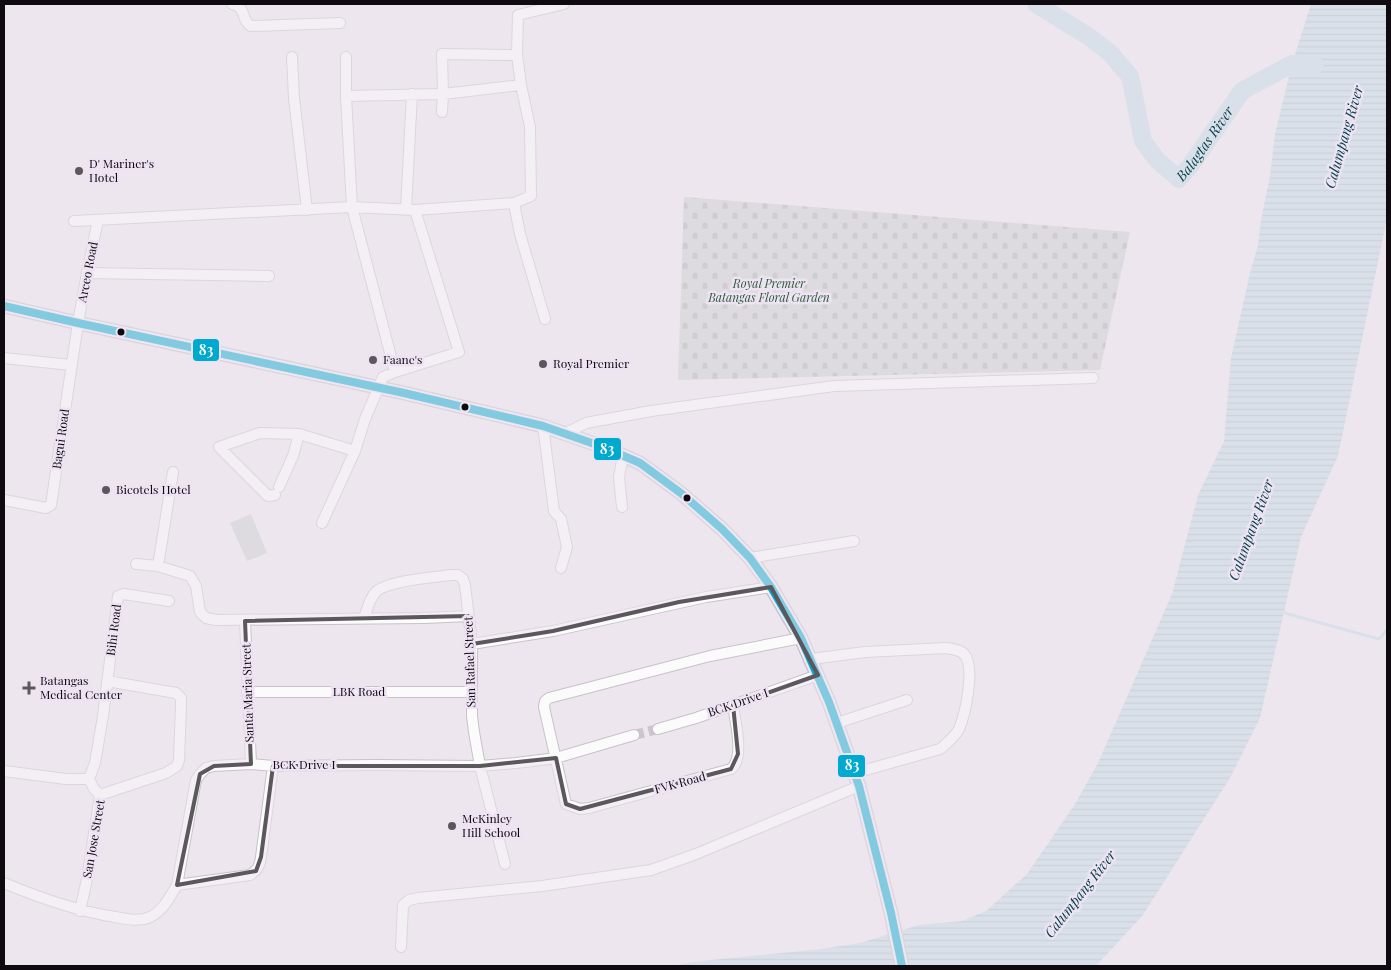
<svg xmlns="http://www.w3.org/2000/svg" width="1391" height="970" font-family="'Playfair Display',serif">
<defs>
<pattern id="cemetery-stones" width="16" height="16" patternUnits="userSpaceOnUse" patternTransform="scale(1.25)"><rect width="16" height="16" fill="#c9cfcc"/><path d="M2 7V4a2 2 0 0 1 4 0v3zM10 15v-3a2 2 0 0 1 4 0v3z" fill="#abb0ae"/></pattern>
<pattern id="water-rules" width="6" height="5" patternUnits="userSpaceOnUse" patternTransform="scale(1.25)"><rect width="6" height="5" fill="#c2dae4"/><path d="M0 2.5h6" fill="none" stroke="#a6bac2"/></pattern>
</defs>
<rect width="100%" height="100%" fill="#ede6ee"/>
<!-- green -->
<path fill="#c9cfcc" d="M251,514L267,553L247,561L230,523Z"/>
<!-- cemetery -->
<path fill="url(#cemetery-stones)" d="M684,197L1130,232L1100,370L678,380Z"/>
<!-- water -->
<path fill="url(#water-rules)" d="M1311,4H1387V218L1338,456L1301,537L1260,718L1230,778L1143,915L1096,966H674L692,962L821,949L860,943L919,925L962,921L986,911L1027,874L1075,804L1098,763L1172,594L1198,495L1224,441L1231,358L1250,273L1258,245L1261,220L1270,176L1275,134L1292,64Z"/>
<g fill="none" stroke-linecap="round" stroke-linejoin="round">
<!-- stream -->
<path stroke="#c2dae4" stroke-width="3" d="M1281,612L1379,639L1387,630"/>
<!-- river -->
<path stroke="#c2dae4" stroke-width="18" id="s1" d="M1036,4L1088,36L1109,52L1130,76L1143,141L1157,160L1179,179L1190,166L1242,91L1292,64L1315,65"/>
<!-- minor-tunnel -->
<path stroke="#ccc5cd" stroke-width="10" stroke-dasharray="10 5" stroke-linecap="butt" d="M634,735L658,729"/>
<!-- minor casing -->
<g stroke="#c7c2c8" stroke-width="12">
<path id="minor" d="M232,4C248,8 240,20 251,26L340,23
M292,57L294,98L307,210
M346,57V96L352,207L395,372
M346,96L443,94L521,85
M442,112L443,94L442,54L517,55
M514,203L520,234L545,319
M406,209L412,94
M74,221L352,207L415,210L514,203L531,196L530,127L521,85L517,55L518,15L564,4
M87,273L269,276
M4,358L71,365
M543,426L554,511L561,519L567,547L561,568
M566,433L586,423L651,411L834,386L1093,378
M279,487L293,456L299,434
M275,495L268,496L219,447L260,433L299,434L355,451L365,419L383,377L395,372L459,352L415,210
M4,500L46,508L51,505L78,323L87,273L98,220
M622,507L619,477L623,456
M322,523L355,451
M750,558L854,541
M136,564L158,566L190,576L196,586L200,612L206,618L216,620L424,618L469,616
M158,566L173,472
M364,618C367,610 369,600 375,593C384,581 435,577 451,575H458L463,579L465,585L472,644V716L474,732L480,766L505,864
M245,621L251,764
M472,644L553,631L706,597L771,587
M811,659L865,652L946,648C953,649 960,650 964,654C976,667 965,715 959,729C955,737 947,743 940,749L855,773
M247,692H471
M733,705C735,721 745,758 731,769L589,808L580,809L566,804L544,707L545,701L549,698L710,656L801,638
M837,723L907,700
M658,729L696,718L818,675
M4,771L66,779H89L95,763L103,716L118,596L124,594L169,601
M89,779L94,789L100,795
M4,883C40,898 76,911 115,917C126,919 139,922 150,917C163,911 170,897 177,885L196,780L200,774L206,768L214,766L251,764L273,766L375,765L480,766L516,763L556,758L634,735
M177,885L250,875C258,870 260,865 261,857L273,766
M80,911L87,879L100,795L166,773L177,766L179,760L181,705V698L176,693L107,681
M401,947L403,905L409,900L418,898L542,886L651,870L696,854L859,786"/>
</g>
<!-- major casing -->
<g stroke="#c7c2c8" stroke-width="15">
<path id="major" d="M4,306L78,323L404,393L543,426L603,447L640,463L682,494L722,529L750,558L771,587L801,638L829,702L859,786L891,913L902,966"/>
</g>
<!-- minor -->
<use href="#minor" stroke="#fcfbfc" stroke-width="10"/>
<!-- major -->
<use href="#major" stroke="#fcfbfc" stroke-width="12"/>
<!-- bus-1 casing -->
<g stroke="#eee3f2" stroke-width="11">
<path id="bus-1" d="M4,306L78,323L404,393L543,426L603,447L640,463L682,494L722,529L750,558L771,587L801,638L829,702L859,786L891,913L902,966"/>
</g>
<!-- bus-1 -->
<use href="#bus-1" stroke="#00a9ce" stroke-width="8"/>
</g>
<!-- marked area -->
<path d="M0 0H1391V970H0ZM771,587L818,675L733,705L738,754L731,769L580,809L566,804L556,758L480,766H273L261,857L256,871L177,885L200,774L214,766L251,764L245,621L469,616L472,644L553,631L679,602Z" fill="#ede6ee" fill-opacity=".55" fill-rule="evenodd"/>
<path fill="none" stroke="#5c575d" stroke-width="4" stroke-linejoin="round" d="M771,587L818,675L733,705L738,754L731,769L580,809L566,804L556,758L480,766H273L261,857L256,871L177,885L200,774L214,766L251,764L245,621L469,616L472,644L553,631L679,602Z"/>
<!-- markers -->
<g fill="#5c575d" stroke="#eee3f2" stroke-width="2">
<circle cx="79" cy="171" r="5"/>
<circle cx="373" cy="360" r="5"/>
<circle cx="543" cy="364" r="5"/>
<circle cx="106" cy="490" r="5"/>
<path d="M26.5 680.5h5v5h5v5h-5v5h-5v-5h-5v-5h5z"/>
<circle cx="452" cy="826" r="5"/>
</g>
<g fill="#0e0a0f" stroke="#eee3f2" stroke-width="2">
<circle cx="121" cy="332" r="4.5"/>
<circle cx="465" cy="407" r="4.5"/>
<circle cx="687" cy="498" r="4.5"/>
</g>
<g text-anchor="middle" stroke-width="5" stroke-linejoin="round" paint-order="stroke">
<!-- poi labels -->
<g font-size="12" fill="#0e0a0f" stroke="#eee3f2" text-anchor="start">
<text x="89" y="168">D' Mariner's<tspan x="89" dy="14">Hotel</tspan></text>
<text x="383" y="364">Faane's</text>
<text x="553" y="368">Royal Premier</text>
<text x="116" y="494">Bicotels Hotel</text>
<text x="40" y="685">Batangas<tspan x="40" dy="14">Medical Center</tspan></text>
<text x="462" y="823">McKinley<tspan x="462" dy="14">Hill School</tspan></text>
</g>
<!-- street labels -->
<g font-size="12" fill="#0e0a0f" stroke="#eee3f2">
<text transform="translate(88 272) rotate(-79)" y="4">Arceo Road</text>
<text transform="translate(61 439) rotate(-82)" y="4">Bagui Road</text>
<text transform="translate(114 630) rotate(-83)" y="4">Bihi Road</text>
<text transform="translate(470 662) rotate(-92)" y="4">San Rafael Street</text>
<text x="359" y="696">LBK Road</text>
<text transform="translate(248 693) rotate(-92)" y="4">Santa Maria Street</text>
<text transform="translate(738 703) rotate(-19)" y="4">BCK Drive I</text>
<text x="304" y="769">BCK Drive I</text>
<text transform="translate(680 783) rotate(-15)" y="4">FVK Road</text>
<text transform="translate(94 839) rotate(-80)" y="4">San Jose Street</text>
</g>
<!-- park labels -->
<g font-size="12" font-style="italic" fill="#2f5c3c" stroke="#eee3f2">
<text x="769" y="288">Royal Premier<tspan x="769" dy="14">Batangas Floral Garden</tspan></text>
</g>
<!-- water labels -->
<g font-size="14" font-style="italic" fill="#05404b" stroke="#eee3f2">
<text transform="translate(1344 137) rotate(-74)" y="5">Calumpang River</text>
<text dy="5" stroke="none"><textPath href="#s1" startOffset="282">Balagtas River</textPath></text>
<text transform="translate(1251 530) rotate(-70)" y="5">Calumpang River</text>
<text transform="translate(1080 894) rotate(-52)" y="5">Calumpang River</text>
</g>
</g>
<g stroke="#eee3f2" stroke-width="2">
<rect x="192" y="338" width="28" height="24" rx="5" fill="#00a9ce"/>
<rect x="593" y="437" width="29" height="24" rx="5" fill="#00a9ce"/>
<rect x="837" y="754" width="29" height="24" rx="5" fill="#00a9ce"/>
</g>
<g font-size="14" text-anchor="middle" font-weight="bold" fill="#fff">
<text x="206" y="355">83</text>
<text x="607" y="454">83</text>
<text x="852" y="770">83</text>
</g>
<!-- border -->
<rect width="1391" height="970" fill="none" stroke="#0e0a0f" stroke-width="10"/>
</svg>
